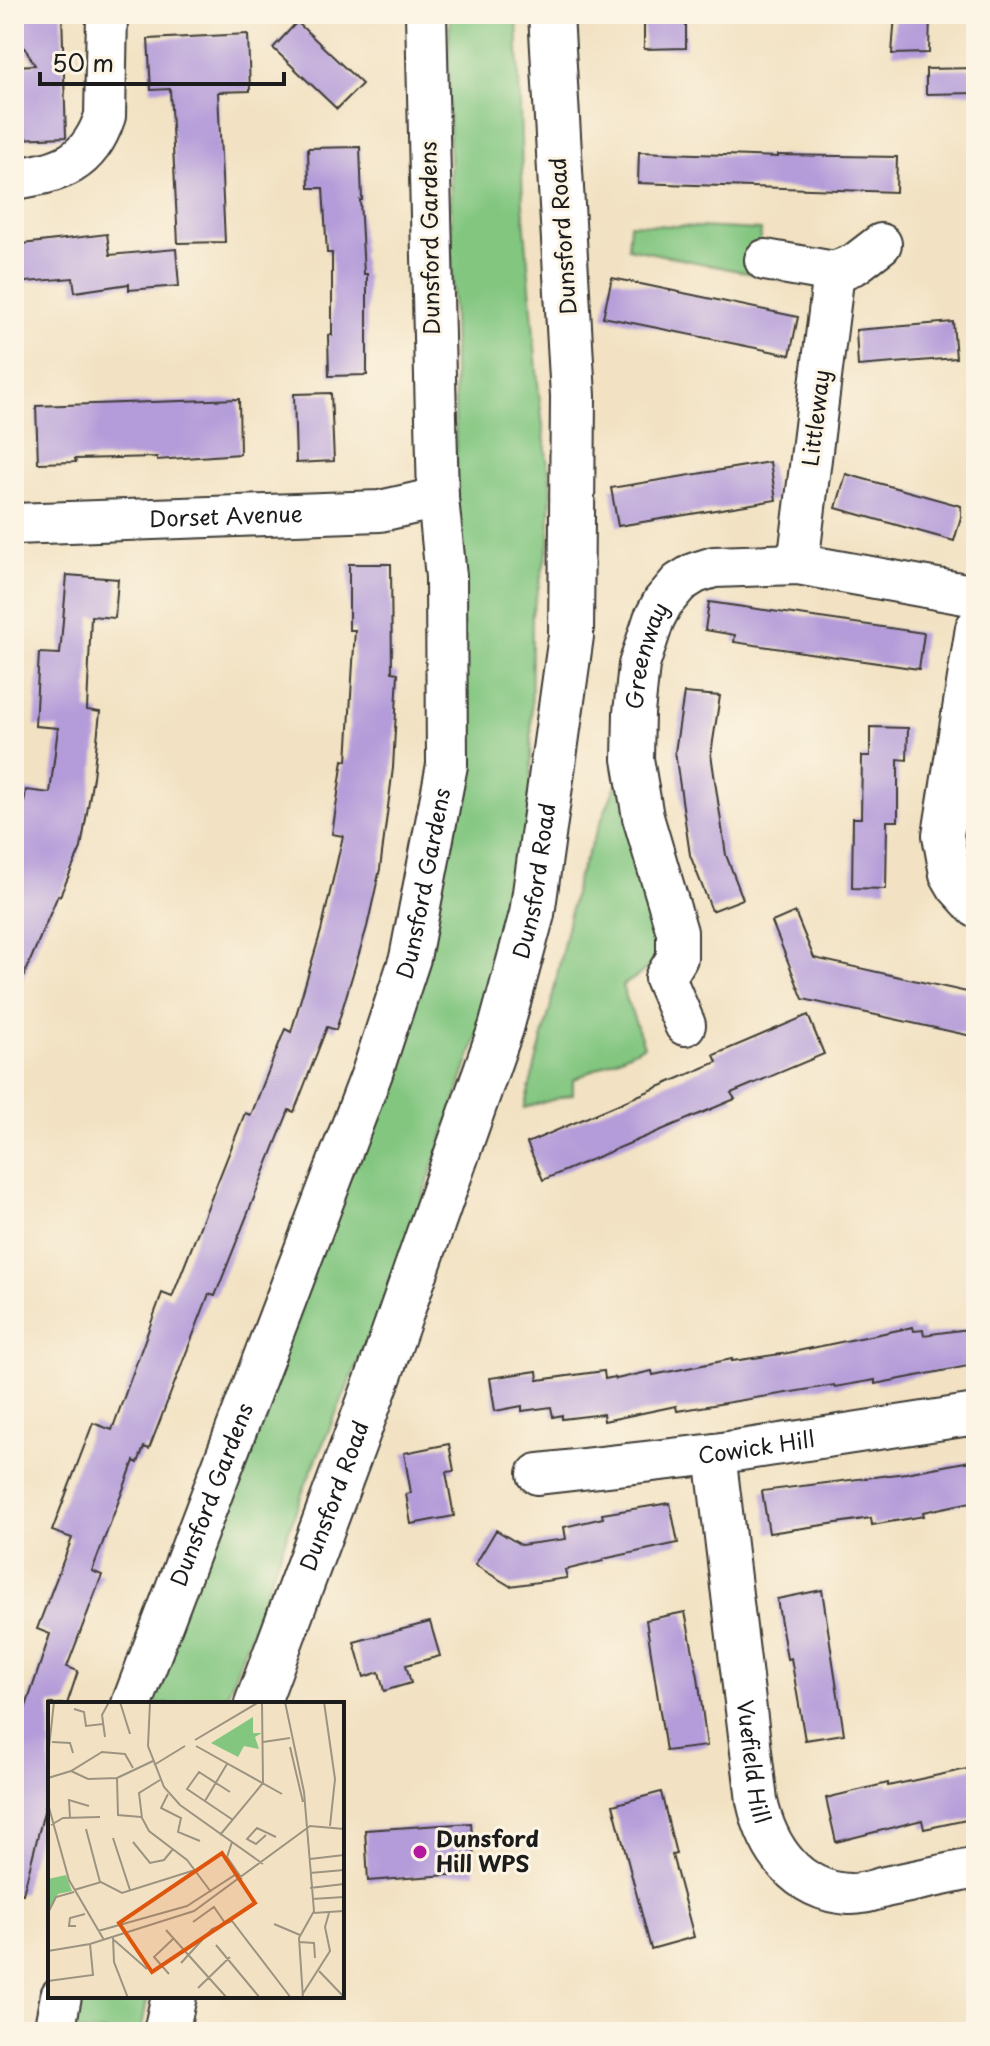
<svg xmlns="http://www.w3.org/2000/svg" width="990" height="2046" font-family="'Playpen Sans',sans-serif">
<rect width="100%" height="100%" fill="#fcf5e5"/>
<filter id="ink" filterUnits="userSpaceOnUse"><feTurbulence type="fractalNoise" baseFrequency=".0125" numOctaves="2"/><feDisplacementMap in="SourceGraphic" scale="16" xChannelSelector="R" yChannelSelector="G"/><feConvolveMatrix kernelMatrix="1 2 1 2 8 2 1 2 1" color-interpolation-filters="sRGB"/></filter>
<filter id="wash" filterUnits="userSpaceOnUse"><feTurbulence type="fractalNoise" baseFrequency=".006" numOctaves="4" result="noise"/><feDisplacementMap in="SourceGraphic" scale="32" xChannelSelector="R" yChannelSelector="G"/><feGaussianBlur stdDeviation="1.8" result="paint"/><feColorMatrix in="noise" values="0 0 0 0 0 0 0 0 0 0 0 0 0 0 0 0 0 1.4 0 .05"/><feComposite in="paint" operator="in"/></filter>
<g filter="url(#wash)">
<rect width="100%" height="100%" fill="#f2e2c3"/>
<!-- green -->
<path fill="#82c680" stroke="#4f714e" stroke-width="2" d="M452,14H517L523,204L539,394L551,490L549,544L532,614L531,799L500,968L400,1265L307,1481L224,1704H145L405,1014L458,564L448,66L450,19Z
M630,224L761,230L758,275L628,248Z
M618,780L658,927C660,961 650,969 622,986L644,1046L573,1080V1094L524,1108L550,1009L577,879Z
M79,1996H148L141,2032H72Z"/>
<g id="blocks">
<!-- building -->
<path fill="#b49bd9" d="M14,14H62L66,137L16,139L14,66L35,65L14,30Z
M644,14H686V48L644,49Z
M895,14H930L929,53L892,54Z
M297,22L362,84L337,109L273,48Z
M248,34L250,91L218,92L225,242L178,243L170,89L151,90L148,39Z
M976,68V93L926,94V69Z
M360,147L362,200H360L364,274H367V375L329,376L328,335H332V253H327L323,188H309L308,148Z
M639,152L778,157V155L897,157L896,192L638,183Z
M107,234L110,255L176,249L179,286L129,290V284L75,292L73,278L14,283V245Z
M612,278L798,317L790,355L603,317Z
M953,322L956,358L858,366L856,330Z
M331,393L334,461L296,463L294,394Z
M239,399L240,454L157,460V457L75,459L76,462L38,463L36,406Z
M770,462L776,500L618,526L611,488Z
M846,474L961,506V517L954,541L836,508Z
M349,564H391L392,672L398,673L393,768L380,869L367,927L336,1030L327,1027L294,1112L289,1110L215,1296L209,1294L149,1449L144,1447L138,1463L134,1461L92,1571L102,1575L67,1667L78,1671L67,1704H50V1788L23,1894L14,1892V1743L50,1634L37,1629L72,1538L52,1531L93,1423L112,1430L162,1293L172,1297L245,1113L251,1115L285,1029L291,1032L321,931L343,836L332,834L343,760L347,761L355,630H349Z
M67,575L118,579L115,618L91,616L87,710L100,712L93,777L81,848L60,896L58,895L14,999V838L21,821L26,790L50,793L58,728L35,726L39,653L60,654Z
M709,602L924,633L919,669L734,642L735,635L705,630Z
M684,693L720,696L711,754L726,855L743,899L712,911L690,855L675,752Z
M870,727L908,728L907,760L898,759V821H887L886,889L852,888L853,818H861L862,756H870Z
M795,912L814,958L976,994V1037L803,999L772,922Z
M808,1015L824,1054L731,1093L735,1099L543,1180L527,1143L717,1062L714,1055Z
M913,1327L914,1331L923,1330L924,1335L976,1328V1360L968,1362V1366L875,1384V1380L835,1387L834,1385L677,1411L676,1406L604,1421L603,1414L562,1419V1415L553,1417L551,1407L522,1411V1406L495,1411L490,1378L537,1371L538,1380L604,1371L605,1379L615,1377L616,1379L652,1371L653,1375L732,1359V1361L788,1353Z
M449,1444L454,1471L446,1472L454,1516L411,1524L406,1494L411,1493L404,1453Z
M976,1460V1501L923,1512L924,1516L872,1525L871,1518L769,1533L762,1491L906,1473Z
M670,1503L678,1543L603,1559V1561L565,1570L567,1578L510,1586L475,1565L496,1530L521,1545L566,1539L564,1527L603,1518L602,1514Z
M822,1590L844,1734L805,1740L791,1658L787,1659L777,1599Z
M685,1612L698,1677L707,1746L666,1751L646,1620Z
M430,1622L440,1656L406,1665L411,1683L384,1691L379,1672L364,1677L354,1642Z
M976,1767V1818L924,1829L922,1820L836,1842L826,1798L888,1783V1786Z
M661,1792L676,1854L672,1855L694,1937L651,1949L613,1805Z
M471,1823L475,1873L368,1881L365,1830Z"/>
</g>
</g>
<g filter="url(#ink)">
<use href="#blocks" fill-opacity="0" stroke="#3c3a35" stroke-width="2"/>
<g fill="none" stroke-linecap="round" stroke-linejoin="round">
<!-- minor casing -->
<g stroke="#3c3a35" stroke-width="44">
<g id="minor">
<path d="M14,179C60,172 89,165 105,116L107,14"/>
<path d="M765,260L834,272L798,564"/>
<path d="M834,272L855,264L881,244"/>
<path id="s1" d="M14,524L380,511L438,498"/>
<path d="M976,628L943,835L950,874L957,886L976,907"/>
<path id="s2" d="M685,1025L665,978L677,958V932L643,817L633,759L634,713L639,665L654,619L663,602L679,583L695,573L714,567L798,564L976,596"/>
<path id="s3" d="M715,1454L757,1801C767,1848 796,1891 849,1894C860,1895 874,1890 885,1887C915,1881 946,1874 976,1868"/>
<path id="s4" d="M538,1474L715,1454L976,1414"/>
<path id="s5" d="M132,1704L372,1073L410,958L447,765L446,577L438,498L426,14"/>
<path d="M54,2032L61,1996"/>
</g>
</g>
<!-- secondary casing -->
<g stroke="#3c3a35" stroke-width="48">
<g id="secondary">
<path id="s6" d="M257,1704L380,1373L501,1028L532,914L571,636L573,396L551,14"/>
<path d="M166,2032L174,1996"/>
</g>
</g>
<!-- minor -->
<use href="#minor" stroke="#fff" stroke-width="40"/>
<!-- secondary -->
<use href="#secondary" stroke="#fff" stroke-width="44"/>
</g>
</g>
<!-- markers -->
<circle fill="#b5179e" stroke="#fcf5e5" stroke-width="3" cx="420" cy="1852" r="8"/>
<g text-anchor="middle" stroke-width="6" stroke-linejoin="round" paint-order="stroke">
<!-- street labels -->
<g font-size="22" fill="#1c1c1c" stroke="#fcf5e5">
<text transform="translate(563 236) rotate(-94)" y="8">Dunsford Road</text>
<text transform="translate(430 238) rotate(-91)" y="8">Dunsford Gardens</text>
<text transform="translate(816 418) rotate(-83)" y="8">Littleway</text>
<text dy="8" stroke="none"><textPath href="#s1" startOffset="212">Dorset Avenue</textPath></text>
<text dy="8" stroke="none"><textPath href="#s2" startOffset="384">Greenway</textPath></text>
<text dy="8" stroke="none"><textPath href="#s6" startOffset="870">Dunsford Road</textPath></text>
<text dy="8" stroke="none"><textPath href="#s5" startOffset="872">Dunsford Gardens</textPath></text>
<text dy="8" stroke="none"><textPath href="#s4" startOffset="220">Cowick Hill</textPath></text>
<text dy="8" stroke="none"><textPath href="#s5" startOffset="224">Dunsford Gardens</textPath></text>
<text dy="8" stroke="none"><textPath href="#s6" startOffset="222">Dunsford Road</textPath></text>
<text dy="8" stroke="none"><textPath href="#s3" startOffset="310">Vuefield Hill</textPath></text>
</g>
<!-- poi labels -->
<g font-size="22" font-weight="bold" fill="#1c1c1c" stroke="#fcf5e5" text-anchor="start">
<text x="436" y="1847">Dunsford<tspan x="436" dy="25">Hill WPS</tspan></text>
</g>
</g>
<!-- overview -->
<g transform="translate(48 1702)">
<rect width="296" height="296" fill="#f2e2c3"/>
<path d="M205,15V31H214L207,35L211,47L196,44L190,55L163,41ZM18,173L24,189L10,192L0,209V177Z" fill="#82c680"/>
<path fill="none" stroke="#9c9380" stroke-width="2" d="M72,0L82,32M102,0L100,44L116,85L132,103L215,162M237,0L256,90L266,209L251,236L255,296M276,0L287,77L282,124M26,7L36,10L38,24L55,22M57,35L54,13L61,0M147,38L211,0M4,40L22,41L25,51M215,40L242,36M148,44L234,92M242,45L255,100M0,55L6,0M106,63L137,44M23,69L40,77L69,76M0,76L23,69L54,50L77,52L85,66M112,78L91,91L94,116L101,129L139,158L163,190M182,90L151,70L139,87L185,118M120,92L113,106L133,116L130,130L152,139M157,99L179,62M0,102L21,178L56,238M93,115L70,113L69,76L105,59M22,116L21,98L41,104M3,123L15,116L52,115M38,127L52,180M172,133L215,81L214,0M218,133L208,142L199,137L209,126L228,135M65,136L82,188M85,140L102,161L116,158L125,147M184,140L179,155L190,171M262,157L296,153M262,171L296,168M262,186L296,182M26,188L53,180L74,191L147,168M264,197L296,195M0,211L8,195L26,190M265,211L296,209M145,220L166,205L177,221M226,222L252,233M28,224H21L22,216L37,212M118,228L179,296M50,229L139,204L190,171L194,177M65,235L66,260L80,296M66,238L99,267M251,240L266,241L267,256M168,243L212,296M0,249L42,242L146,209L262,124L296,127M133,261L164,227L184,219L243,296M271,269L296,295M121,272L106,255L125,237M0,279L45,273L42,242M150,286L182,255M254,293L282,249L277,225L281,211"/>
<path fill="#de560d" fill-opacity="0.15" stroke="#de560d" stroke-width="4" d="M174,151L207,201L104,270L71,221Z"/>
<rect width="296" height="296" fill="none" stroke="#1c1c1c" stroke-width="4"/>
</g>
<!-- margin -->
<rect width="990" height="2046" fill="none" stroke="#fcf5e5" stroke-width="48"/>
<!-- scale -->
<path d="M40 72v12h244v-12" fill="none" stroke="#1c1c1c" stroke-width="4"/>
<text x="52" y="72" font-size="24" fill="#1c1c1c" stroke="#fcf5e5" stroke-width="6" paint-order="stroke">50 m</text>
</svg>
